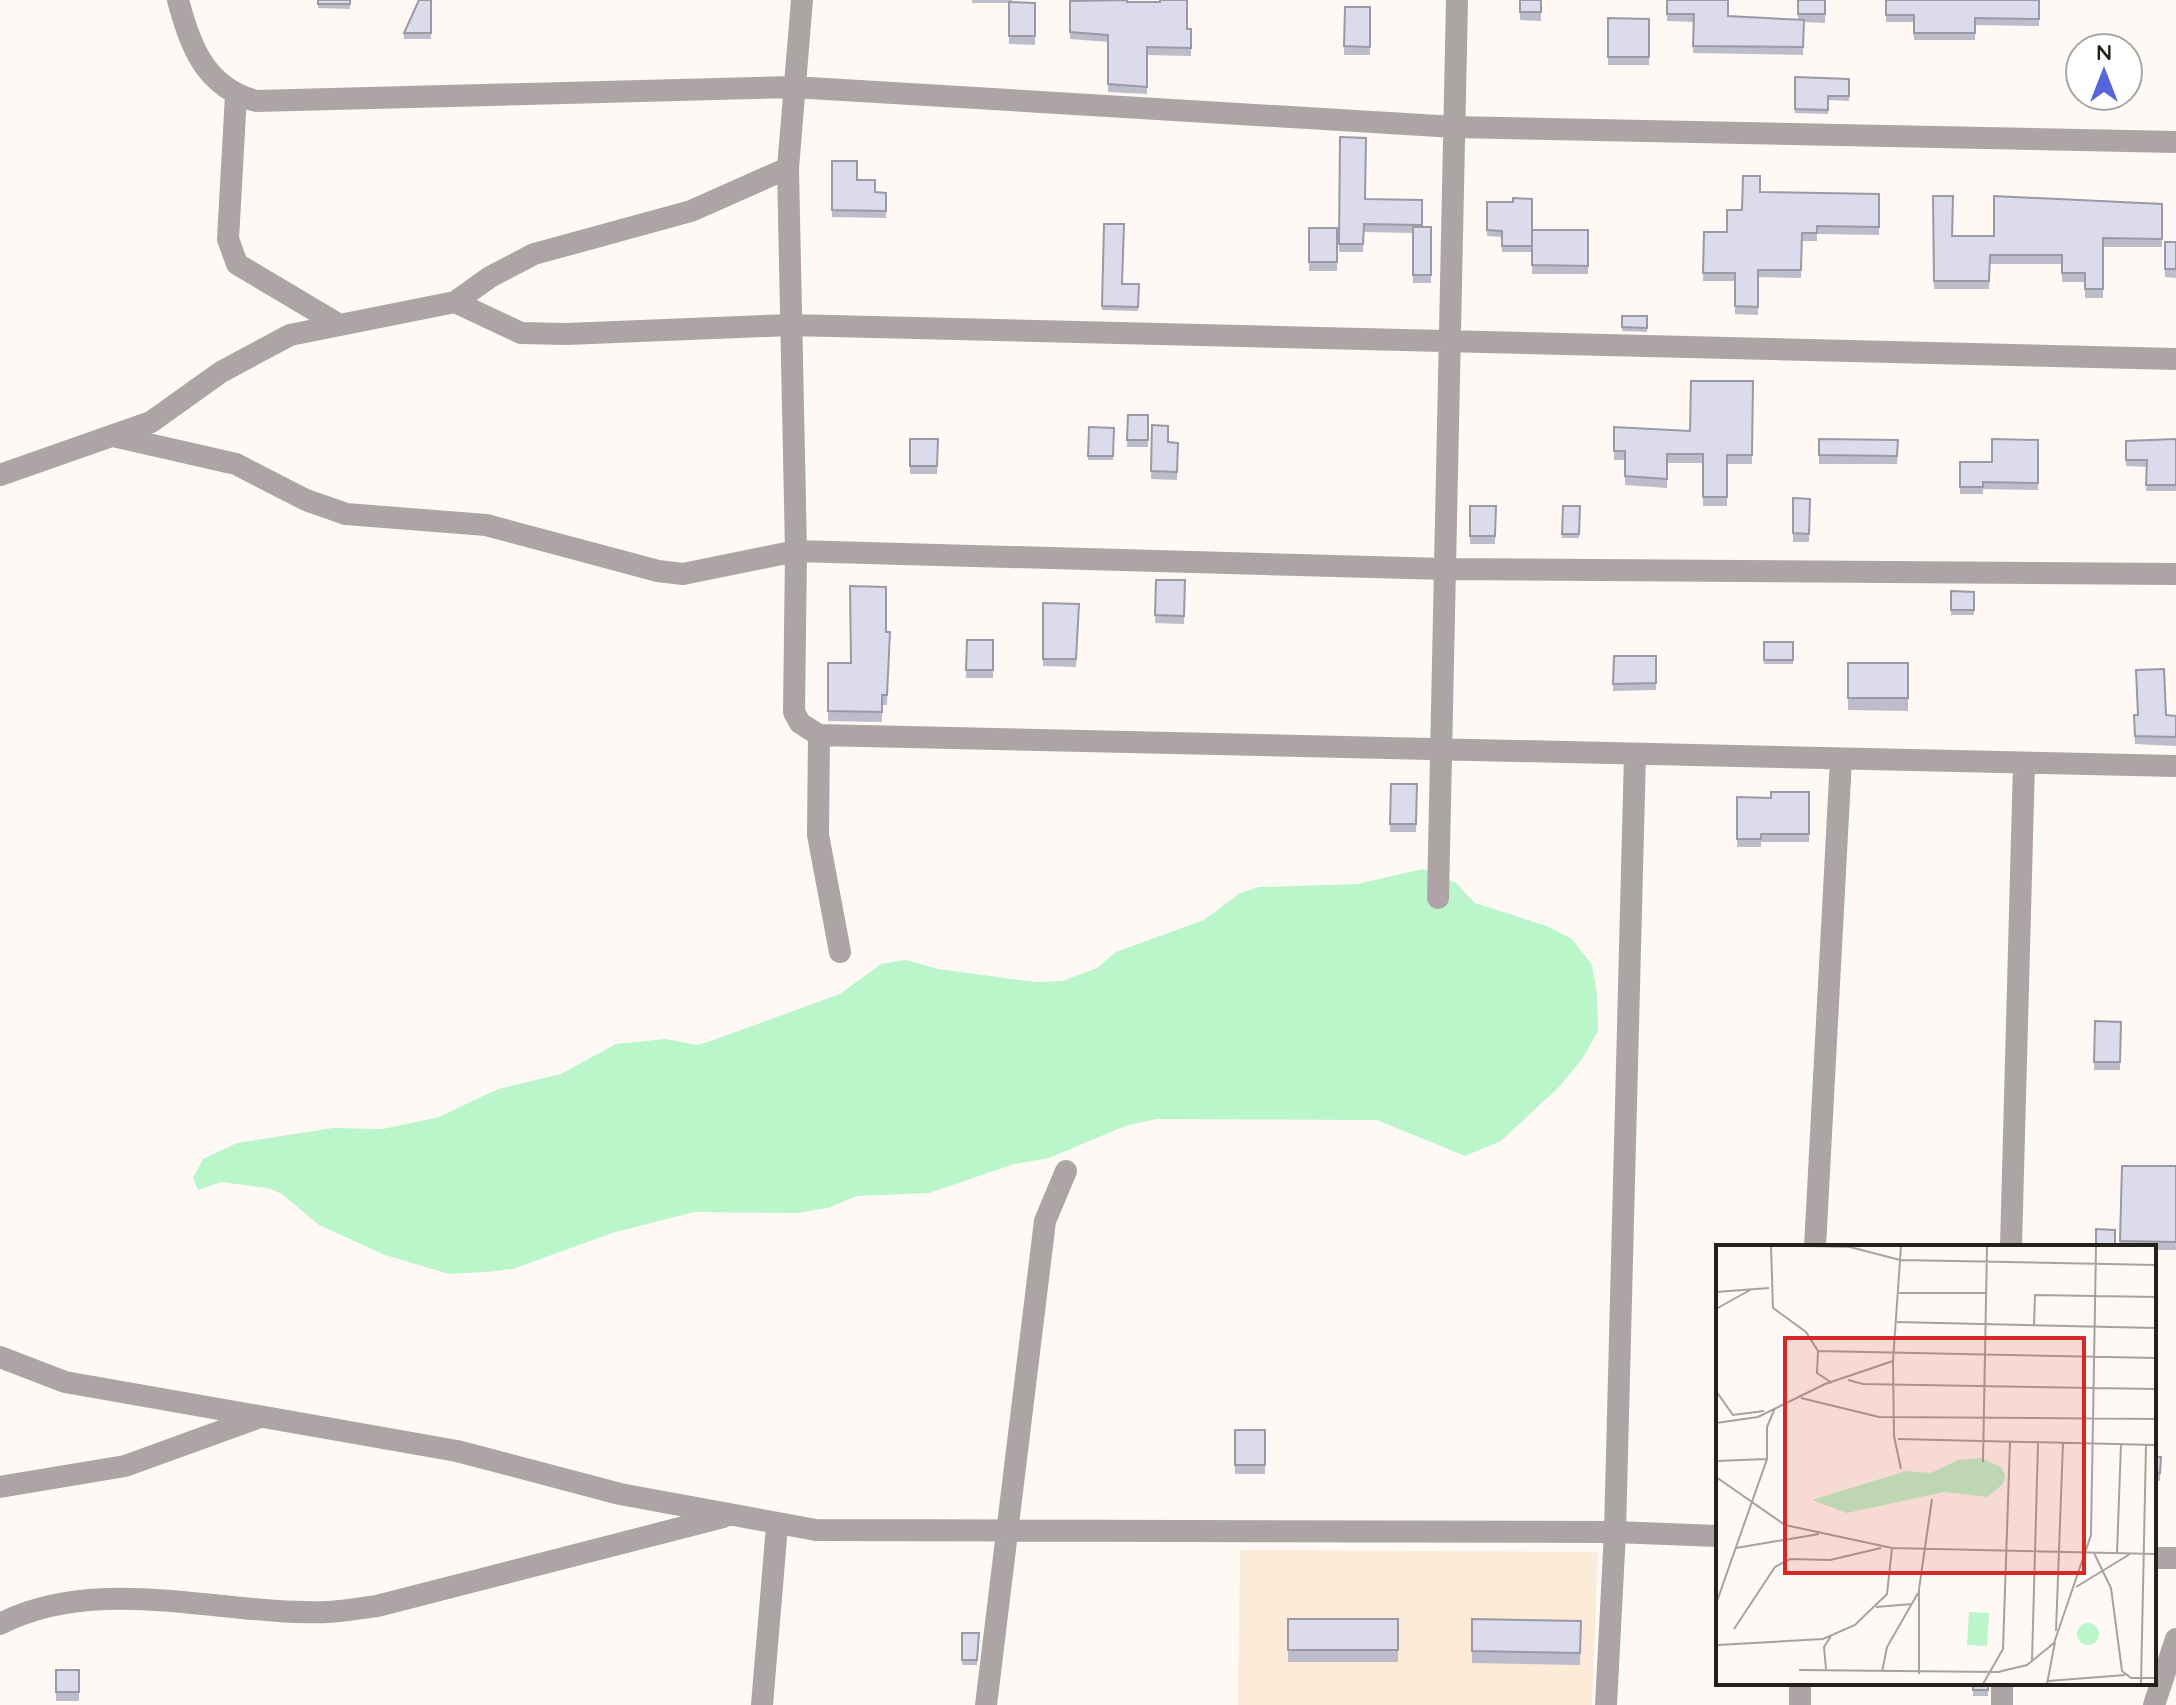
<svg xmlns="http://www.w3.org/2000/svg" width="2176" height="1705" font-family="Quicksand,sans-serif">
<rect width="100%" height="100%" fill="#fef9f4"/>
<!-- built -->
<path fill="#fcebd9" d="M1240,1550L1598,1552L1592,1705H1238Z"/>
<!-- green -->
<path fill="#bbf5ca" d="M1423,869L1456,883L1475,903L1547,926L1572,939L1592,965L1597,993L1598,1031L1582,1059L1558,1088L1501,1141L1465,1156L1377,1120L1156,1119L1125,1126L1049,1158L1014,1164L929,1193L857,1196L828,1208L797,1213L694,1212L612,1233L513,1269L486,1272L449,1274L385,1255L319,1225L282,1194L268,1188L221,1182L198,1190L193,1178L203,1159L237,1143L333,1128L383,1129L439,1117L498,1089L561,1074L616,1044L665,1039L698,1045L719,1038L840,994L881,964L906,960L938,969L1035,982L1063,981L1097,968L1116,952L1204,920L1240,893L1259,887L1357,884Z"/>
<g fill="none" stroke-linecap="round" stroke-linejoin="round">
<!-- minor -->
<path stroke="#aca4a5" stroke-width="22" d="M178,0C190,46 205,87 256,101L793,87L1455,127L2176,142
M802,0L788,168L796,551L794,712L800,723L819,735L2176,766
M236,95L228,239L237,264L338,324
M455,302L521,333L566,334L790,325L2176,359
M113,436L236,464L306,500L346,514L486,525L658,571L683,574L796,551L1445,569L2176,574
M0,475L151,422L221,372L290,335L455,302L490,277L534,254L691,211L788,168
M819,735L818,835L840,952
M1438,898L1457,0
M1815,1247L1841,759
M2011,1247L2024,763
M0,1357L65,1382L457,1451L620,1494L816,1530L1615,1532L1718,1536
M0,1487L125,1466L260,1417
M2154,1558H2176
M0,1624C99,1573 224,1616 328,1612C345,1611 361,1608 377,1606L723,1517
M1800,1683V1705
M762,1705L777,1526
M986,1705L1045,1221L1066,1171
M1606,1705L1615,1532L1635,754
M2002,1705V1683
M2154,1705L2176,1639"/>
</g>
<!-- wall -->
<path fill="#bdbcca" d="M318,0H350V9L318,8Z
M431,0V39H404V33Z
M972,0H1012V2L1035,3V45L1009,44V3H972Z
M1520,0H1541V21L1520,20Z
M1667,0L1728,16L1798,20V0H1825V23L1804,22L1803,55L1693,53L1694,22L1667,21Z
M1886,0H2039V26L1975,25V40H1914V22H1886Z
M1070,1L1127,2L1187,29H1191V56L1147,55V94L1108,92V42L1070,39Z
M1345,7H1370V55H1344Z
M1608,18L1649,19V65H1608Z
M1795,77L1849,79V101L1828,100V114L1795,113Z
M1340,137L1365,199L1422,200V227H1431V283H1413V233L1364,232L1363,252H1339Z
M832,161L875,192L886,193V218L832,217Z
M1760,192L1879,194V235L1817,234V241H1802L1801,278L1758,277V315L1735,314V281H1703L1704,232H1727L1742,210Z
M1933,196L1952,236H1994L2162,204V247H2103V298H2085V282H2062V264H1990L1989,289H1934Z
M1487,202L1532,230H1588V274H1532V252H1502V237L1487,236Z
M1104,224L1123,284H1139L1138,311L1102,310Z
M1309,228H1337V271H1309Z
M2165,242H2176V278L2165,277Z
M1622,316H1647V332L1622,331Z
M1753,381L1752,464H1727V506H1703V463H1667V488L1625,485V460H1614V427L1690,431Z
M1128,415H1148V447H1127Z
M1152,425L1168,442L1178,443L1177,480L1151,479Z
M1089,427L1114,428L1113,460H1088Z
M910,439H938L937,474H910Z
M1819,439L1898,440L1897,464H1819Z
M2176,439V491H2146L2147,467L2126,466V441Z
M2038,440V490L1983,489V494H1960V462H1992Z
M1793,498L1810,499L1809,542H1793Z
M1470,506H1496L1495,544H1470Z
M1563,506H1580L1579,538H1562Z
M1156,580H1185L1184,624L1155,623Z
M1951,591L1974,592V615H1951Z
M1043,603L1079,604L1076,667L1043,666Z
M886,632H890L887,705H882V722L828,721V663H851Z
M967,640H993V678H966Z
M1764,642H1793V664H1764Z
M1614,656H1656V690L1613,691Z
M1848,663H1908V711L1848,710Z
M2134,715L2176,716V746L2135,744Z
M1391,784H1417L1416,832H1390Z
M1809,792V842H1761V847H1737V797L1771,798Z
M2095,1021L2121,1022L2120,1070H2094Z
M2122,1166H2176V1250H2154V1247H2120Z
M1235,1430H1265V1474H1235Z
M2154,1457H2161L2160,1481L2154,1480Z
M1288,1619H1398V1662H1288Z
M1472,1619L1581,1621L1580,1665L1472,1663Z
M962,1633H979L977,1665H962Z
M56,1670H79V1701H56Z
M1973,1683H1988V1696H1973Z"/>
<!-- building -->
<path fill="#dcdbeb" stroke="#9a99a4" stroke-width="2" d="M318,0H350V4H318Z
M419,0H431V33H404Z
M1127,0V2H1160V0H1187V29H1191V48L1147,47V87L1108,84V35L1070,32V1Z
M1520,0H1541V12H1520Z
M1667,0H1728V16L1804,20L1803,47L1693,46L1694,14H1667Z
M1798,0H1825V14H1798Z
M1886,0H2039V19L1975,18V33H1914V15H1886Z
M1009,2L1035,3V36H1009Z
M1345,7H1370V47L1344,46Z
M1608,18L1649,19V57H1608Z
M1795,77L1849,79V96H1828V110L1795,109Z
M1340,137L1366,138L1365,199L1422,200V225L1364,224L1363,244H1339Z
M832,161H857V180H875V192L886,193V211L832,210Z
M1743,176H1760V192L1879,194V227L1817,226V233H1802L1801,270H1758V307L1735,306V273H1703L1704,232H1727V210H1742Z
M1933,196H1953L1952,236H1994V196L2162,204V239L2103,238V289H2085V273H2062V255H1990L1989,281H1934Z
M1513,198L1532,199V246H1502V231L1487,230V202H1513Z
M1104,224H1124L1122,284H1139L1138,307L1102,306Z
M1413,227H1431V275H1413Z
M1309,228H1337V262H1309Z
M1532,230H1588V266L1532,265Z
M2165,242H2176V269H2165Z
M1622,316H1647V328L1622,327Z
M1691,381H1753L1752,455H1727V497H1703V454H1667V479L1625,476V451H1614V427L1690,431Z
M1128,415H1148V440H1127Z
M1152,425L1168,426V442L1178,443L1177,472L1151,471Z
M1089,427L1114,428L1113,456H1088Z
M910,439H938L937,466H910Z
M1819,439L1898,440L1897,456L1819,455Z
M1992,439L2038,440V483L1983,482V487H1960V462H1992Z
M2176,439V485H2146L2147,460H2126V441Z
M1793,498L1810,499L1809,534L1793,533Z
M1470,506H1496L1495,536H1470Z
M1563,506H1580L1579,534H1562Z
M1156,580H1185L1184,616L1155,615Z
M850,586L886,587V632H890L887,695H882V712L828,711V663H851Z
M1951,591L1974,592V610H1951Z
M1043,603L1079,604L1076,659H1043Z
M967,640H993V670H966Z
M1764,642H1793V660H1764Z
M1614,656H1656V683L1613,684Z
M1848,663H1908V698H1848Z
M2164,669L2166,715L2176,716V737L2135,736L2134,715H2138L2136,670Z
M1391,784H1417L1416,824H1390Z
M1771,792H1809V834H1761V839H1737V797L1771,798Z
M2095,1021L2121,1022L2120,1062H2094Z
M2122,1166H2176V1242L2120,1241Z
M2096,1229L2115,1230V1247H2096Z
M1235,1430H1265V1465H1235Z
M2154,1457H2161L2160,1473H2154Z
M1288,1619H1398V1650H1288Z
M1472,1619L1581,1621L1580,1653L1472,1651Z
M962,1633H979L977,1660H962Z
M56,1670H79V1692H56Z
M1973,1683H1988V1690H1973Z"/>
<!-- overview -->
<g transform="translate(1716 1245)">
<rect width="440" height="440" fill="#fef9f4"/>
<path d="M265,213L285,222L289,230L287,239L271,252L228,247L131,268L96,255L190,226L215,228L242,215ZM253,367L273,368L271,401L251,400ZM361 389a11 11 0 1 1 22 0a11 11 0 1 1-22 0Z" fill="#bbf5ca"/>
<path fill="none" stroke="#a7a29d" stroke-width="2" d="M55,1L57,63L90,87L102,106L101,128L116,138M90,1L134,2L184,15L440,20M185,1L177,116L178,191L185,224M0,47L53,43M183,48H270M0,64L34,45M181,77L440,83M318,81L319,50L440,52M102,106L440,113M132,135L147,139L440,144M0,146L17,170L48,166M85,153L163,172L440,174M0,178L42,172L109,139L177,116M182,194L440,200M0,216L51,214M267,217L271,1M0,232L69,280L176,303L440,309M20,303L103,289M378,308L395,343L406,426L415,433H440M401,308L405,199M360,342L414,309M0,359L51,214V182L59,163M160,362L196,359M18,384L59,322L74,314L114,315L165,303M340,386L347,198M2,400L107,394L139,380L171,349L176,303M316,416L322,198M110,424L108,402L115,391M83,425L282,427L311,420L338,398L375,290L380,1M166,427L171,402L202,348M203,429V344L216,254M332,436L409,430M267,439L287,404L294,197M331,439L339,397M425,439L430,200"/>
<path fill="#d62828" fill-opacity="0.15" stroke="#d62828" stroke-width="4" d="M69,93H368V328H69Z"/>
<rect width="440" height="440" fill="none" stroke="#24201b" stroke-width="4"/>
</g>
<!-- north arrow -->
<g transform="translate(2104 72)"><circle r="38" fill="#ffffff" stroke="#a7a6a4" stroke-width="2"/>
<path d="M0-6L14 30L0 20L-14 30Z" fill="#5665db"/>
<text y="-12" font-size="22" font-weight="bold" text-anchor="middle" fill="#24201b">N</text>
</g>
</svg>
